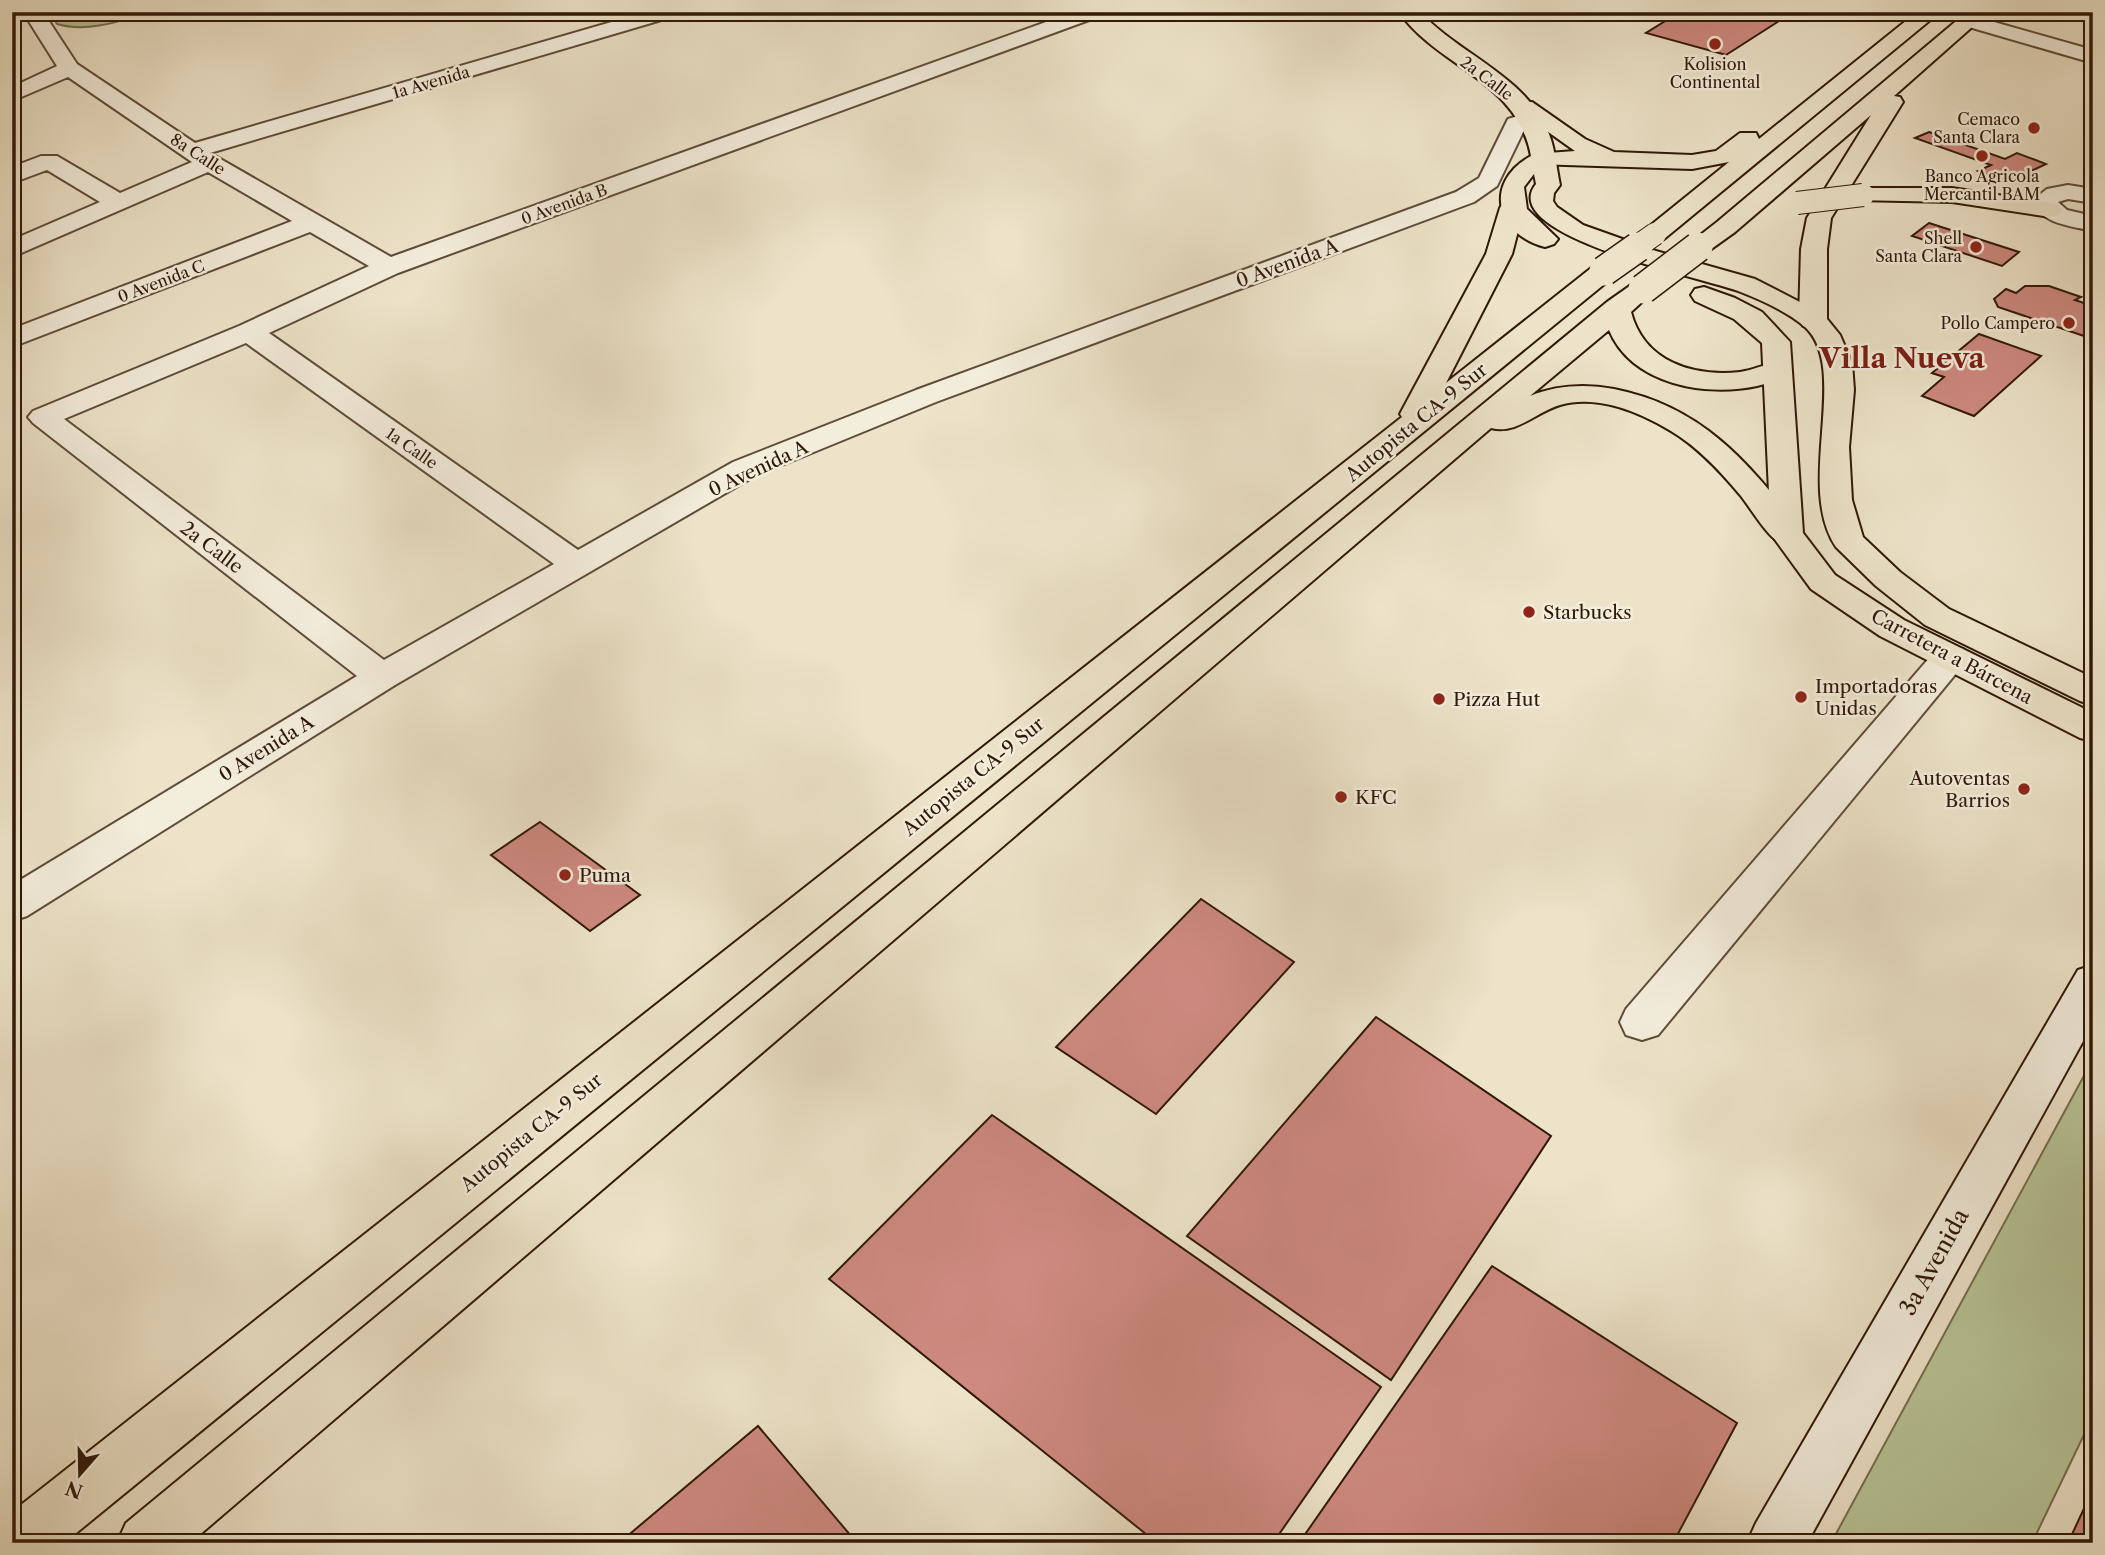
<svg xmlns="http://www.w3.org/2000/svg" width="2105" height="1555" font-family="'Libre Caslon Text',serif">
<rect width="100%" height="100%" fill="#ede3c9"/>
<filter id="stains"><feTurbulence type="fractalNoise" baseFrequency=".00286" numOctaves="4"/><feColorMatrix values="0 0 0 0 .2 0 0 0 0 .09 0 0 0 0 .02 0 0 0 .5 -.17"/></filter>
<radialGradient id="worn" r=".72"><stop offset=".6" stop-color="#630" stop-opacity="0"/><stop offset="1" stop-color="#630" stop-opacity=".3"/></radialGradient>
<!-- green -->
<path fill="#b7c498" stroke="#746e50" stroke-width="2" d="M50,12H150C120,21 88,33 57,24Z
M2093,1059V1416L2032,1543H1831Z"/>
<!-- building -->
<path fill="#ce8980" stroke="#301808" stroke-width="2" d="M1680,12H1793L1726,55L1646,33Z
M1929,132L2005,159L2017,153L2046,164L2008,182L1978,171L1991,165L1915,138Z
M1929,223L1991,243L2019,252L2002,266L1912,236Z
M2025,286H2049L2081,297L2075,300L2093,306V339L1998,307L1994,299L2006,289L2016,293Z
M1979,334L2041,356L1974,416L1922,396L1944,377L1932,373Z
M540,822L640,895L590,931L491,855Z
M1201,899L1294,962L1156,1114L1056,1047Z
M1376,1017L1551,1136L1391,1380L1187,1236Z
M992,1115L1381,1387L1273,1543H1157L829,1279Z
M1492,1266L1737,1423L1673,1543H1299Z
M758,1426L857,1543H619Z
M2093,1489V1543H2068Z"/>
<g fill="none" stroke-linecap="round" stroke-linejoin="round">
<!-- street casing -->
<g stroke="#5f4b38" stroke-width="4">
<path id="street" d="M23,12H43L77,64L195,143L646,12H678L675,16L210,153L391,257L1074,12H1103L1100,16L398,273L269,333L578,550L733,462L916,390L1456,192L1479,178L1508,119L1531,112L1539,114L1542,119L1539,124L1525,128L1497,186L1474,202L936,402L755,476L395,685L27,916L12,921V885L357,676L33,423L28,417L33,411L239,326L369,266L310,232L12,347V329L292,221L208,172L12,257V240L100,202L47,170L12,183V167L41,156H57L120,193L192,162L68,77L12,101V87L57,66ZM246,343L554,564L384,660L64,419Z
M1969,15L2093,50V63L1962,25L1959,21L1962,17Z
M2068,185L2093,189V203L2068,199L2058,202L2067,210L2093,216V231C2072,226 2039,224 2033,200L2047,189Z
M1950,646L1963,649L1968,657L1963,665L1658,1035L1642,1040L1626,1035L1620,1022L1626,1009L1937,649Z"/>
</g>
<!-- secondary casing -->
<g stroke="#301808" stroke-width="4">
<path id="secondary" d="M2093,965V1023L1807,1543H1747L1756,1523L2078,970Z"/>
</g>
<!-- primary casing -->
<g stroke="#301808" stroke-width="4">
<path id="primary" d="M1399,12H1420C1458,53 1522,75 1546,127C1555,145 1556,166 1560,185L1554,193L1553,201L1557,207L1583,225L1656,251L1755,279L1823,314L1840,335L1852,363L1854,390L1849,447L1852,500L1863,537L1900,572L1949,609L2093,678V705L2080,701L1925,625L1876,586L1836,547C1794,485 1852,368 1804,326C1786,311 1759,299 1738,291C1708,279 1494,236 1536,184L1534,174L1524,187L1527,209L1558,239L1554,244L1545,247C1497,235 1482,183 1531,156C1517,80 1440,69 1399,12Z
M1704,287L1735,298L1762,312L1790,342L1803,533L1835,575L1904,620L2093,713V741L2080,738L1880,636L1811,589L1771,534L1762,343L1734,319L1695,301L1691,295L1695,289Z"/>
</g>
<!-- highway casing -->
<g stroke="#301808" stroke-width="4">
<path id="highway" d="M1917,12H1940L1664,239L1655,242L1646,239L1642,234L1646,229L1729,162L1692,169L1534,164L1530,159L1534,154L1575,151L1513,107L1516,102H1532L1585,139L1614,152L1692,155L1716,151L1740,133H1756L1759,139Z
M1967,12H1989L1894,96L1900,97L1903,102L1831,218L1827,249V320L1823,326L1813,328L1803,326L1799,320L1801,249L1807,218L1871,115L1735,232L1707,252L1698,255L1689,252L1685,247L1717,222Z
M1863,188H1952L2050,203L2059,205L2062,210L2059,215L2050,217L1952,202L1854,200L1851,195L1854,190Z
M1512,201L1521,203L1524,208L1512,254L1446,383L1595,265L1604,263L1613,265L1617,271L1613,277L64,1543H12V1512L1402,417L1400,414L1486,254L1500,208L1503,203Z
M1643,281L1652,283L1656,289L1631,312C1644,362 1693,377 1740,372C1757,370 1770,360 1787,364L1791,370C1784,380 1769,383 1757,386C1706,397 1632,385 1609,330L1530,396C1557,385 1586,384 1614,389C1701,406 1747,461 1799,527L1803,534L1799,541C1791,543 1785,545 1778,541C1768,537 1749,506 1741,496C1721,472 1698,447 1671,431C1640,412 1597,394 1560,405C1536,412 1516,435 1491,428L190,1543H117L126,1523L1607,302L1634,283Z"/>
</g>
<!-- street -->
<use href="#street" fill="#f3eddc" fill-rule="evenodd"/>
<!-- secondary -->
<use href="#secondary" fill="#f3eddc" fill-rule="evenodd"/>
<!-- primary -->
<use href="#primary" fill="#ede3c9" fill-rule="evenodd"/>
<!-- highway -->
<use href="#highway" fill="#ede3c9" fill-rule="evenodd"/>
<!-- highway-bridge-far1 casing -->
<g stroke="#301808" stroke-width="24" stroke-linecap="butt">
<path id="highway-bridge-far1" d="M1797,203L1863,195
M1635,248L1655,234"/>
</g>
<!-- highway-bridge casing -->
<g stroke="#301808" stroke-width="32" stroke-linecap="butt">
<path id="highway-bridge" d="M1604,271L1638,247
M1643,289L1698,247"/>
</g>
<!-- highway-bridge-far1 -->
<use href="#highway-bridge-far1" stroke="#ede3c9" stroke-width="22"/>
<!-- highway-bridge -->
<use href="#highway-bridge" stroke="#ede3c9" stroke-width="29"/>
</g>
<!-- markers -->
<g fill="#8f2418" stroke="#f3eddc" stroke-width="2.5">
<circle cx="1715" cy="44" r="7"/>
<circle cx="2034" cy="128" r="7"/>
<circle cx="1982" cy="156" r="7"/>
<circle cx="1976" cy="247" r="7"/>
<circle cx="2069" cy="323" r="7"/>
<circle cx="1529" cy="612" r="7"/>
<circle cx="1801" cy="697" r="7"/>
<circle cx="1439" cy="699" r="7"/>
<circle cx="2024" cy="789" r="7"/>
<circle cx="1341" cy="797" r="7"/>
<circle cx="565" cy="875" r="7"/>
</g>
<g text-anchor="middle" stroke-width="5" stroke-linejoin="round" paint-order="stroke">
<!-- far-poi labels -->
<g font-size="16" fill="#301808" stroke="#f3eddc" text-anchor="end">
<text x="1715" y="70" text-anchor="middle">Kolision<tspan x="1715" dy="18">Continental</tspan></text>
<text x="2020" y="125">Cemaco<tspan x="2020" dy="18">Santa Clara</tspan></text>
<text x="1982" y="182" text-anchor="middle">Banco Agricola<tspan x="1982" dy="18">Mercantil BAM</tspan></text>
<text x="1962" y="244">Shell<tspan x="1962" dy="18">Santa Clara</tspan></text>
<text x="2055" y="329">Pollo Campero</text>
</g>
<!-- far-street labels -->
<g font-size="16" fill="#301808" stroke="#f3eddc">
<text transform="translate(1487 78) rotate(37)" y="6">2a Calle</text>
<text transform="translate(431 82) rotate(-16)" y="6">1a Avenida</text>
<text transform="translate(198 154) rotate(33)" y="6">8a Calle</text>
<text transform="translate(564 204) rotate(-20)" y="6">0 Avenida B</text>
<text transform="translate(161 281) rotate(-21)" y="6">0 Avenida C</text>
<text transform="translate(412 448) rotate(35)" y="6">1a Calle</text>
</g>
<!-- street labels -->
<g font-size="19" fill="#301808" stroke="#f3eddc">
<text transform="translate(1287 263) rotate(-20)" y="7">0 Avenida A</text>
<text transform="translate(1416 422) rotate(-39)" y="7">Autopista CA-9 Sur</text>
<text transform="translate(758 468) rotate(-25)" y="7">0 Avenida A</text>
<text transform="translate(212 547) rotate(37)" y="7">2a Calle</text>
<text transform="translate(1952 656) rotate(28)" y="7">Carretera a Bárcena</text>
<text transform="translate(266 748) rotate(-32)" y="7">0 Avenida A</text>
<text transform="translate(973 776) rotate(-39)" y="7">Autopista CA-9 Sur</text>
<text transform="translate(531 1132) rotate(-39)" y="7">Autopista CA-9 Sur</text>
</g>
<!-- poi labels -->
<g font-size="19" fill="#301808" stroke="#f3eddc" text-anchor="start">
<text x="1543" y="619">Starbucks</text>
<text x="1815" y="693">Importadoras<tspan x="1815" dy="22">Unidas</tspan></text>
<text x="1453" y="706">Pizza Hut</text>
<text x="2010" y="785" text-anchor="end">Autoventas<tspan x="2010" dy="22">Barrios</tspan></text>
<text x="1355" y="804">KFC</text>
<text x="579" y="882">Puma</text>
</g>
<!-- near-street labels -->
<g font-size="23" fill="#301808" stroke="#f3eddc">
<text transform="translate(1934 1262) rotate(-61)" y="8">3a Avenida</text>
</g>
<!-- far-town labels -->
<g font-size="28" font-weight="bold" fill="#7a1f14" stroke="#f3eddc">
<text x="1902" y="368">Villa Nueva</text>
</g>
</g>
<!-- margin -->
<rect width="2105" height="1555" fill="none" stroke="#ede3c9" stroke-width="42"/>
<rect x="14" y="14" width="2077" height="1527" fill="none" stroke="#301808" stroke-width="3.5"/>
<rect x="21" y="21" width="2063" height="1513" fill="none" stroke="#301808" stroke-width="2"/>
<!-- north arrow -->
<g transform="translate(80 1474) rotate(200)" stroke="#f3eddc" stroke-width="5" paint-order="stroke">
<path d="M0-5L12 26L0 18L-12 26Z" fill="#301808"/>
<text y="-10" font-size="19" font-weight="bold" text-anchor="middle" fill="#301808">N</text>
</g>
<rect width="100%" height="100%" filter="url(#stains)"/>
<rect width="100%" height="100%" fill="url(#worn)"/>
</svg>
